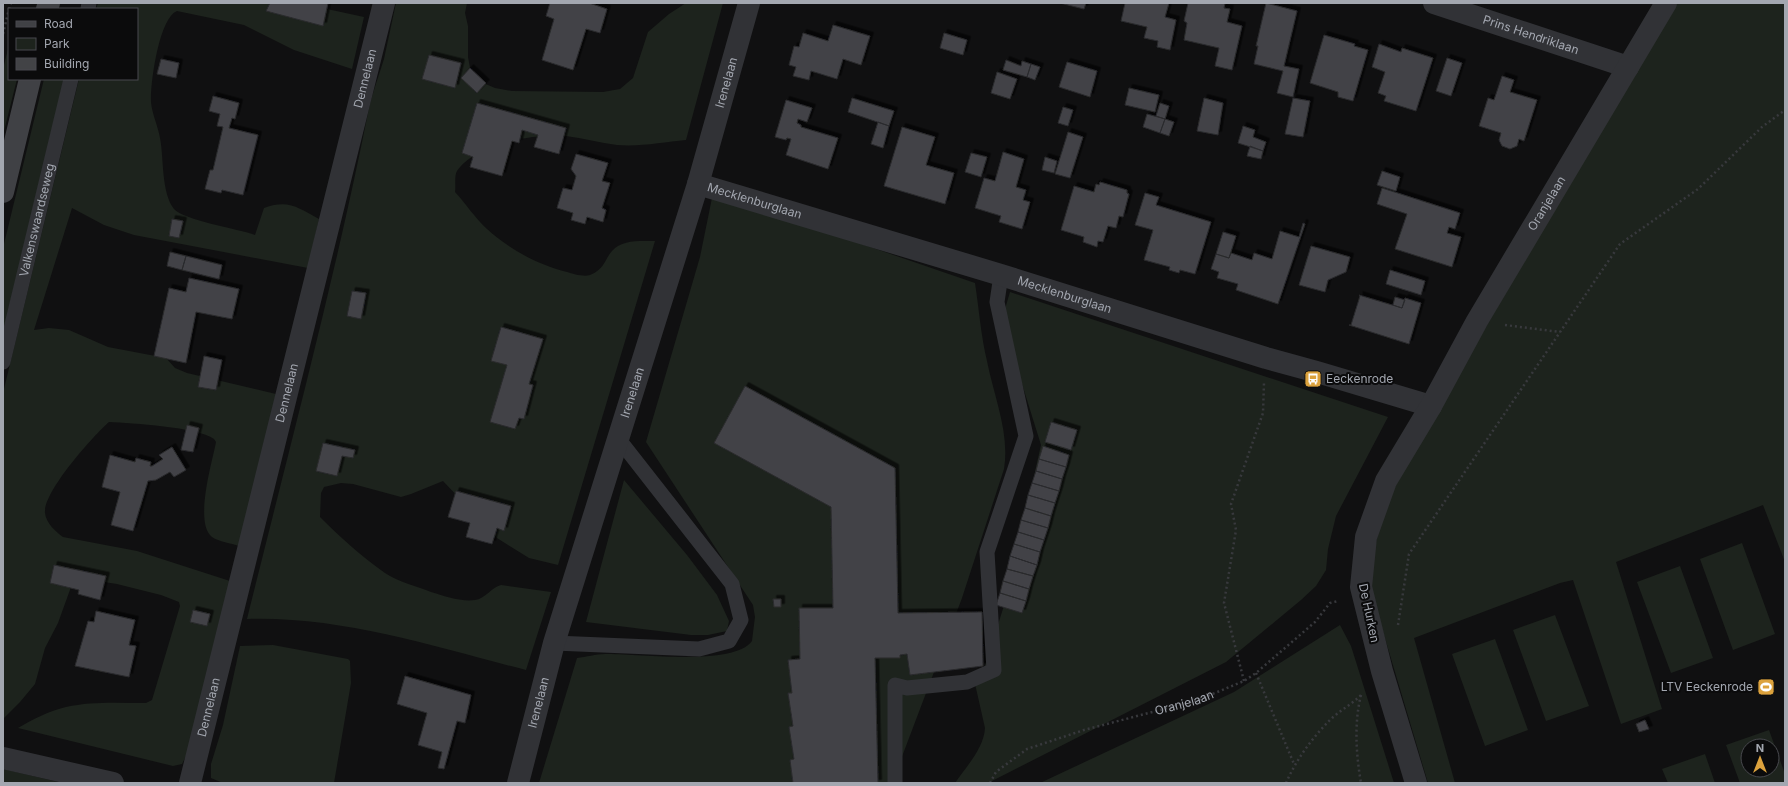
<svg xmlns="http://www.w3.org/2000/svg" width="1788" height="786" font-family="Inter,sans-serif">
<defs>
<filter id="shadow"><feDropShadow dx="3.5" dy="-3.5" stdDeviation="0" flood-color="#0009"/></filter>
</defs>
<rect width="100%" height="100%" fill="#101011"/>
<!-- green -->
<path fill="#1d231d" fill-rule="evenodd" d="M98,3L304,4L364,17L352,69L294,50L244,25L177,11C159,18 150,84 151,102C152,114 158,126 160,138C164,158 161,192 174,209C183,220 239,229 255,235L264,208C289,199 298,208 319,219L308,268L134,235L104,225L72,208L34,330L49,328L69,330L108,347L166,358L175,368L187,373L276,394L239,546C231,543 219,542 212,537C194,523 212,463 216,442L214,439C197,427 132,423 109,422C93,436 43,492 45,513C46,523 56,532 63,537L137,551L230,581L187,754L182,764L173,766L18,728C33,719 49,711 66,707C92,701 120,703 146,703L152,700L180,606L179,602L161,595L117,584L85,579L71,587L58,623L45,648L35,684L20,702L3,719V393L79,79H137V9H96Z
M396,3H467L465,13L468,26V57L471,73L481,82L495,88L512,91L603,92L620,89L633,78L648,32L669,14L686,3H723L686,140C664,142 640,147 617,145C600,143 583,138 566,136C536,133 475,144 457,171C454,176 456,186 455,192C466,204 475,218 487,229C509,249 538,265 567,272C573,274 584,277 590,275C605,269 604,260 612,251C622,239 641,241 655,241L558,565L529,558L497,538L443,481L411,494L401,497L353,484L341,483L324,487L321,493L320,517C340,537 362,557 385,573C399,582 416,586 431,592C444,596 461,602 475,600C485,599 492,587 501,585L551,592L526,670C435,647 342,616 247,619C289,449 335,279 369,108C373,91 379,75 384,59C388,40 392,22 396,3Z
M1677,3H1785V562L1763,505L1616,562L1662,709L1621,724L1573,580L1560,583L1414,638L1455,783H1428L1368,581L1383,509L1433,417L1652,43Z
M9,45V79H17L3,135V69Z
M44,79H64L3,332V248Z
M713,193L975,283C979,309 981,336 987,361C994,397 1010,433 1004,469L962,598L892,783H539L577,658C586,657 596,654 605,654C635,653 734,667 752,641L755,617L753,605L646,442L700,257Z
M1010,292L1388,417L1336,516L1328,549L1326,570L1316,586L1301,600L1226,662L988,783H955C966,767 984,748 985,728L973,675L984,669L1007,596L1041,445L1009,342L1005,309Z
M624,480L687,555L717,595L729,621L727,631L708,635H691L586,622Z
M1742,543L1775,634L1733,650L1700,559Z
M1680,566L1713,658L1671,673L1637,582Z
M1555,615L1589,706L1546,721L1513,630Z
M1340,625L1351,646L1394,783H1040L1234,692Z
M1495,639L1528,730L1485,746L1452,654Z
M273,645L348,659L350,661L351,683L334,783H223L211,778V764L223,725L240,646Z
M1769,730L1785,774V783H1740L1726,745ZM1748,746H1772V770H1748Z
M1705,754L1715,783H1668L1662,769Z
M3,769L63,783H3Z"/>
<!-- building -->
<path fill="#424346" stroke="#2a2a2d" filter="url(#shadow)" d="M270,3H328L323,26L266,11Z
M550,3H589L607,9L600,33L586,29L573,70L542,60L554,19L546,16Z
M1060,3H1086L1084,9Z
M1125,3H1169L1165,17L1176,20L1170,50L1157,47L1158,41L1144,38L1147,27L1121,21Z
M1188,3H1225L1224,8L1230,9L1227,22L1242,26L1232,70L1215,66L1219,48L1184,40L1187,23L1184,21Z
M1266,3L1297,11L1284,66L1299,69L1293,97L1277,93L1283,71L1254,64L1258,46H1256Z
M833,25L870,36L861,65L843,59L837,79L811,71L809,80L793,76L796,67L789,65L794,46L799,47L803,33L828,41Z
M944,33L967,40L963,55L940,48Z
M1324,35L1355,44L1354,46L1368,50L1353,101L1338,97V92L1310,83Z
M1379,44L1401,52L1402,48L1433,58L1416,111L1384,101L1386,96L1378,93L1385,72L1372,67Z
M429,55L461,63L455,88L422,79Z
M1447,58L1462,63L1451,96L1436,91Z
M161,59L179,63L176,78L157,74Z
M1006,60L1021,66L1022,61L1031,64L1027,77L1003,70Z
M1067,62L1097,71L1090,97L1059,87Z
M1031,64L1040,67L1035,80L1027,77Z
M470,68L486,83L477,93L461,78Z
M997,72L1017,79L1010,99L991,93Z
M1502,76L1514,80L1510,92L1537,100L1524,141L1519,139L1517,146L1510,149L1502,146L1499,140L1501,133L1479,126L1488,98L1494,100Z
M1129,88L1159,95L1155,112L1125,105Z
M213,96L239,103L235,119L232,118L229,128L258,135L243,195L222,190L221,193L205,189L210,170H213L223,127L217,126L220,114L209,111Z
M852,98L894,111L889,126L848,112Z
M1204,98L1223,103L1218,135L1197,131Z
M1293,98L1310,101L1303,137L1285,134Z
M786,100L812,108L807,122L798,119L797,123L801,125V127L838,138L828,169L786,155L791,139L787,138L786,140L775,137Z
M477,103L566,128L559,154L534,147L538,135L522,130L519,143L512,141L502,176L470,167L473,157L462,153Z
M1160,103L1169,106L1165,119L1156,116Z
M1063,107L1073,110L1068,126L1058,123Z
M1147,114L1165,119L1160,133L1143,127Z
M1165,119L1174,122L1169,136L1160,133Z
M878,122L889,126L883,148L871,144Z
M1243,126L1255,130L1253,137L1266,142L1263,151L1238,143Z
M902,127L935,137L926,165L954,173L945,204L884,186Z
M1068,132L1083,137L1070,178L1055,174Z
M1250,146L1263,151L1261,159L1247,156Z
M1003,152L1024,159L1016,187L1026,190L1023,200L1030,202L1022,229L999,222L1001,216L975,208L984,178L995,181Z
M971,153L987,157L981,177L965,172Z
M576,154L608,163L602,181L610,183L602,208L606,210L603,222L587,217L585,224L571,220L573,213L557,208L563,188L572,190L576,176L571,169Z
M1045,157L1057,161L1054,173L1042,170Z
M1382,171L1400,177L1396,191L1377,185Z
M1100,182L1127,190V193L1129,194L1123,217L1119,216L1116,228L1108,226L1103,242L1098,241L1097,247L1083,242L1084,237L1061,230L1074,186L1094,192L1096,184L1099,185Z
M1382,188L1460,213L1455,229L1449,227L1447,233L1461,237L1452,267L1395,249L1407,214L1377,204Z
M1145,193L1159,197L1156,205L1211,222L1195,274L1180,270L1179,273L1169,270L1170,267L1144,260L1153,230L1135,225Z
M172,219L183,221L179,238L169,236Z
M1303,223L1305,224L1278,304L1236,290L1238,284L1217,278L1219,272L1211,269L1216,254L1229,258L1231,253L1252,260L1254,253L1272,259L1280,231L1299,237Z
M1223,232L1236,236L1229,258L1216,254Z
M1311,246L1350,257L1346,272L1328,280L1325,292L1299,285Z
M170,252L186,256L182,270L167,266Z
M186,256L222,265L219,279L182,270Z
M1390,270L1425,281L1421,295L1386,284Z
M189,278L239,289L232,319L196,312L186,363L154,356L169,288L186,292Z
M352,291L366,293L361,319L347,316Z
M1359,295L1402,308L1405,298L1421,303L1409,344L1349,325H1351L1360,296Z
M1395,297L1405,300L1402,308L1393,305Z
M501,327L543,339L529,384L533,385L524,419L519,418L515,429L490,422L507,365L491,361Z
M204,356L222,360L216,390L198,387Z
M745,386L895,468L898,613L982,612L983,666L910,675L907,654L900,655V658H875L878,783H793L790,760L794,759L789,727L793,726L788,693H792L788,660L800,659L799,608H833L831,507L714,443Z
M1051,422L1077,430L1071,450L1045,442Z
M187,425L199,428L193,452L181,450Z
M323,443L355,450L353,458L342,456L337,476L316,471Z
M1043,446L1069,455L1066,467L1039,459Z
M172,447L186,470L174,477L170,472L156,480L148,481L133,531L111,525L120,492L102,487L110,455L135,462L136,458L151,462L150,466H152L163,459L159,455Z
M1039,459L1066,467L1062,479L1036,471Z
M1036,471L1062,479L1059,491L1032,483Z
M1032,483L1059,491L1055,503L1028,495Z
M456,491L511,506L504,531L497,528L492,544L466,537L470,523L448,517Z
M1028,495L1055,503L1051,516L1025,508Z
M1025,508L1051,516L1048,528L1021,520Z
M1021,520L1048,528L1044,540L1018,532Z
M1018,532L1044,540L1040,552L1014,544Z
M1014,544L1040,552L1037,565L1010,556Z
M1010,556L1037,565L1033,576L1007,569Z
M54,565L106,576L100,600L78,594L79,590L50,583Z
M1007,569L1033,576L1029,589L1003,581Z
M1003,581L1029,589L1026,601L1000,593Z
M1000,593L1026,601L1022,613L996,605Z
M773,599H781V607H774Z
M193,610L210,614L207,626L190,622Z
M96,611L135,620L129,645L136,646L129,677L75,666L88,621L94,622Z
M405,676L471,695L465,723L457,721L444,769L438,768L442,752L418,745L427,713L397,704Z
M1645,720L1649,729L1639,732L1636,724Z"/>
<g fill="none" stroke-linecap="round" stroke-linejoin="round">
<!-- path -->
<g stroke="#38393d" stroke-width="2.5" stroke-dasharray="2 3" stroke-linecap="butt">
<path d="M9,9L11,3"/>
<path d="M3,34L9,9"/>
<path d="M1505,325L1560,332"/>
<path d="M1398,625L1409,554L1620,244L1698,189L1762,127L1785,110"/>
<path d="M1256,673L1294,764"/>
<path d="M1244,681L1224,603L1236,530L1231,504L1263,413L1264,383"/>
<path d="M1361,695C1354,723 1356,754 1361,783"/>
<path id="s1" d="M990,783L996,772L1027,749L1084,730L1198,700L1244,681L1256,673L1315,622L1330,603L1338,601"/>
<path d="M1286,783C1296,760 1312,738 1330,720C1339,711 1351,705 1361,695"/>
</g>
<!-- service -->
<g stroke="#313236" stroke-width="15">
<path d="M88,9L89,3"/>
<path id="s2" d="M3,362L71,79"/>
<path d="M554,643L699,649L729,641L741,620L732,584L617,437"/>
<path d="M895,783V685L907,688L967,682L994,670L987,552L1026,436L997,302L1001,275"/>
</g>
<!-- minor -->
<g stroke="#313236" stroke-width="22">
<path id="s3" d="M1434,3L1628,67"/>
<path id="s4" d="M698,184L1001,275L1266,358L1317,372L1431,406"/>
<path d="M3,758L113,783"/>
<path id="s5" d="M190,783L384,3"/>
<path id="s6" d="M518,783L554,643L698,184L749,3"/>
<path id="s7" d="M1416,783L1382,671L1361,587L1366,537L1386,481L1431,406L1477,321L1666,3"/>
</g>
<!-- secondary -->
<path stroke="#404145" stroke-width="22" d="M47,9L49,3
M3,192L30,79"/>
</g>
<!-- icons -->
<defs>
<g id="bus-square" transform="scale(0.9)"><rect x="-9" y="-9" width="18" height="18" rx="4" fill="#dca23d" stroke="#0b0b0c"/><path d="M-5-6H5V4H4V6H2V4H-2V6H-4V4H-5ZM-3.5-4V0h7V-4ZM-3.5 1.2v1.5H-2V1.2ZM2 1.2v1.5H3.5V1.2Z" fill="#fff"/></g>
<g id="stadium-square" transform="scale(0.9)"><rect x="-9" y="-9" width="18" height="18" rx="4" fill="#dca23d" stroke="#0b0b0c"/><path d="M0-5a6.5 5 0 1 0 0 10a6.5 5 0 1 0 0-10ZM-3.5-1.8h7v3.6h-7Z" fill="#fff"/></g>
</defs>
<g fill-rule="evenodd">
<use href="#bus-square" x="1313" y="379"/>
<use href="#stadium-square" x="1766" y="687"/>
</g>
<g text-anchor="middle" stroke-width="4" stroke-linejoin="round" paint-order="stroke">
<!-- street labels -->
<g font-size="12" fill="#a3a7b0" stroke="#0b0b0c">
<text dy="4" stroke="none"><textPath href="#s3" startOffset="102">Prins Hendriklaan</textPath></text>
<text dy="4" stroke="none"><textPath href="#s5" startOffset="726">Dennelaan</textPath></text>
<text dy="4" stroke="none"><textPath href="#s6" startOffset="731">Irenelaan</textPath></text>
<text dy="4" stroke="none"><textPath href="#s4" startOffset="59">Mecklenburglaan</textPath></text>
<text dy="4" stroke="none"><textPath href="#s7" startOffset="634">Oranjelaan</textPath></text>
<text dy="4" stroke="none"><textPath href="#s2" startOffset="146">Valkenswaardseweg</textPath></text>
<text dy="4" stroke="none"><textPath href="#s4" startOffset="383">Mecklenburglaan</textPath></text>
<text dy="4" stroke="none"><textPath href="#s6" startOffset="407">Irenelaan</textPath></text>
<text dy="4" stroke="none"><textPath href="#s5" startOffset="402">Dennelaan</textPath></text>
<text transform="translate(1369 613) rotate(78)" y="4">De Hurken</text>
<text dy="4" stroke="none"><textPath href="#s1" startOffset="215">Oranjelaan</textPath></text>
<text dy="4" stroke="none"><textPath href="#s6" startOffset="83">Irenelaan</textPath></text>
<text dy="4" stroke="none"><textPath href="#s5" startOffset="78">Dennelaan</textPath></text>
</g>
<!-- poi labels -->
<g font-size="12" fill="#a3a7b0" stroke="#0b0b0c" text-anchor="start">
<text x="1326" y="383">Eeckenrode</text>
<text x="1753" y="691" text-anchor="end">LTV Eeckenrode</text>
</g>
</g>
<!-- border -->
<rect width="1788" height="786" fill="none" stroke="#a3a7b0" stroke-width="8"/>
<!-- legend -->
<rect x="8" y="8" width="130" height="72" fill="#0b0b0c" stroke="#48494e"/>
<rect x="16" y="21" width="20" height="6" fill="#404145" stroke="#48494e"/>
<text x="44" y="28" font-size="12" fill="#a3a7b0">Road</text>
<rect x="16" y="38" width="20" height="12" fill="#1d231d" stroke="#48494e"/>
<text x="44" y="48" font-size="12" fill="#a3a7b0">Park</text>
<rect x="16" y="58" width="20" height="12" fill="#424346" stroke="#48494e"/>
<text x="44" y="68" font-size="12" fill="#a3a7b0">Building</text>
<!-- north arrow -->
<g transform="translate(1760 758)"><circle r="19" fill="#0b0b0c" stroke="#48494e"/>
<path d="M0-3L7 15L0 10L-7 15Z" fill="#dca23d"/>
<text y="-6" font-size="11" font-weight="bold" text-anchor="middle" fill="#a3a7b0">N</text>
</g>
</svg>
